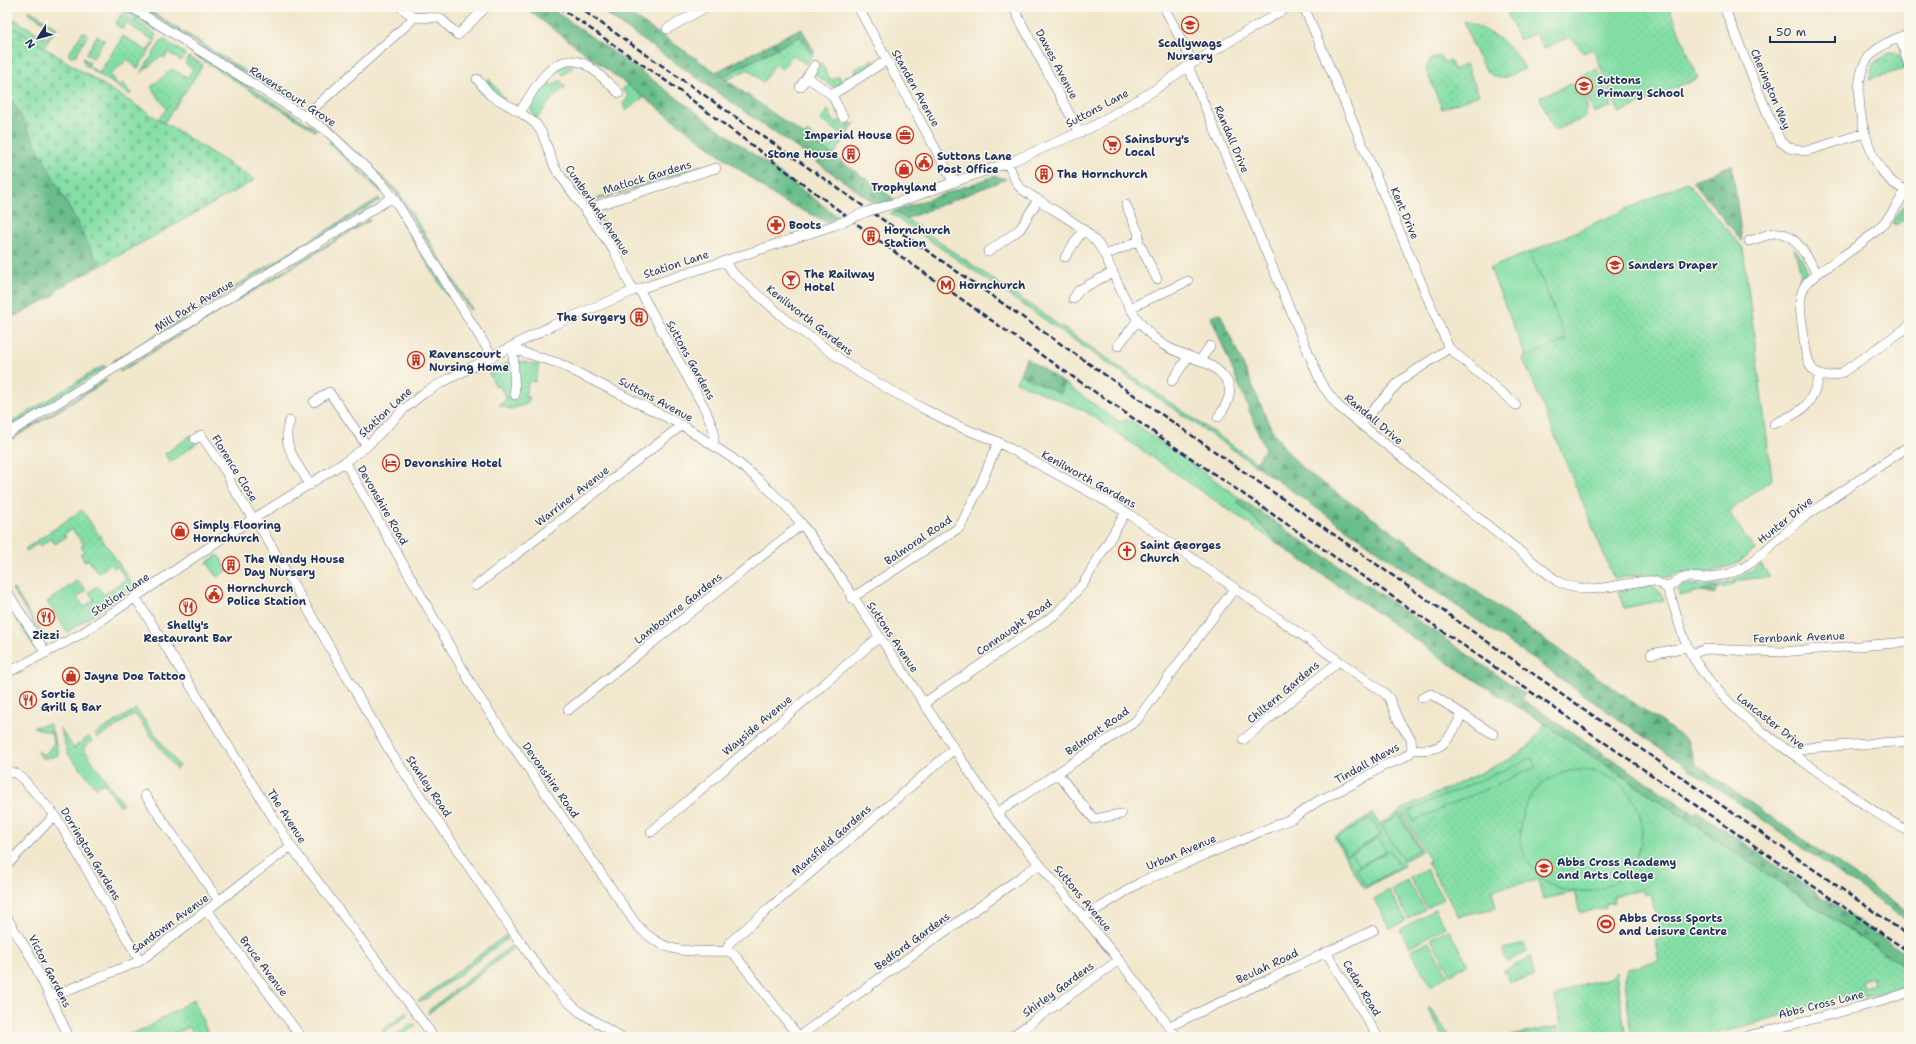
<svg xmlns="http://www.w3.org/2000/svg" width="1916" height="1044" font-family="'Shantell Sans',sans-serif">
<defs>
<pattern id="grass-dots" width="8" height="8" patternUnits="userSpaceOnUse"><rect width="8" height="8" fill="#84dfa5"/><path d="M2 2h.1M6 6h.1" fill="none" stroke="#71c090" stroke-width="1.8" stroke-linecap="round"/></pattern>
<pattern id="forest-firs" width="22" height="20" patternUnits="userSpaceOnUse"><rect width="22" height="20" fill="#6bbe8a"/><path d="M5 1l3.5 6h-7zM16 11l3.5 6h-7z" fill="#579b74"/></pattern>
<pattern id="cemetery-stones" width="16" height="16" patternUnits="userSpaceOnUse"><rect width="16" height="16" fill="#84dfa5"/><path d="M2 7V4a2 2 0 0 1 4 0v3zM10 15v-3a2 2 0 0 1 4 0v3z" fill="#71c090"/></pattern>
</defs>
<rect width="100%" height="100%" fill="#fbf7ec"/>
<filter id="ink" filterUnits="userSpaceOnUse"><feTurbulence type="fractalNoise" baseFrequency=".025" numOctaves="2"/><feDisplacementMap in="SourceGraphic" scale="8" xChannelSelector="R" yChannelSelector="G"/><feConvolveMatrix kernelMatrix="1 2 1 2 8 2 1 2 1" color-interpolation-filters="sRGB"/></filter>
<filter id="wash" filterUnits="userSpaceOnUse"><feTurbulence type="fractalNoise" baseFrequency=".012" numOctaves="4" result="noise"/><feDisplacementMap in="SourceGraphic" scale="16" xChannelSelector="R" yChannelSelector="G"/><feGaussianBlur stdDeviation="0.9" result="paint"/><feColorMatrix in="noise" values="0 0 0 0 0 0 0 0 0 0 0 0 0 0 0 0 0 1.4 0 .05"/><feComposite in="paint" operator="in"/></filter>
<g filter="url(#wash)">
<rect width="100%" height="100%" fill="#f1e7cc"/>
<!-- grass -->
<path fill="url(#grass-dots)" stroke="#508782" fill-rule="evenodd" d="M141,7H144L297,104L296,106Z
M1508,7H1669L1698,78L1619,113L1593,49L1584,53L1570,37L1543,49L1536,33L1519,40L1505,8Z
M120,9H127L156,28V31Z
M31,11L57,28L44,47L7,24V15L47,39L53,28L28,12Z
M122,13L130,18L123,29L115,24Z
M132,19L156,35L155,41L129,25Z
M1464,21C1489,30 1513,44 1525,69C1519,71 1509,77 1502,78C1481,79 1470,37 1464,21Z
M83,32L88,35L76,55L71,56L68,54Z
M97,36L104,40L93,58L86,54Z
M123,36L147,51L153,42L154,44L137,69L128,59L110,75L119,86L123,83L131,93L130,95L85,65L83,58L90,62L88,66L99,73Z
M800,36L812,56L806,64L793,55L782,69L775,64L763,82L748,69L727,80L722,77Z
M163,39L184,53L185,55L181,61L168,52L165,58L161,56L140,74Z
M1890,52C1901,52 1902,60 1905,69L1869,79L1874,63Z
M194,55H199L316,129L315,131Z
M1440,55L1444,63L1450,60L1454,70L1466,64L1479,95L1442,109L1426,69L1431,59Z
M189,57L203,65L164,123L158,119L167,109L151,87L172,69L187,78L193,69L185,63Z
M873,59L875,63L856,74L854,70Z
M821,63L831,80L839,76L843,83L835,88L815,75Z
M568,65H575L563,75L558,68Z
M489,79L505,100L494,94L486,83Z
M546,79L552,86L560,80L565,87L553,97L537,118L533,115L530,105Z
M627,84L644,97L626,111L623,104L629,96L622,90Z
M1571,84C1585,87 1590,106 1585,118L1554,130L1540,97Z
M828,110L835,123L840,120L844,128L855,123L833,156L804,136L807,132L831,148L841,134L821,120Z
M323,122L399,193L472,309L470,310L396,192Z
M330,141L382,191L381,192L329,143Z
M701,165L702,167L597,200V199Z
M1687,182L1743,248L1772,479L1728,512L1755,550L1736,564L1712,572L1679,573L1666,578L1647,573L1614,579L1523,358L1566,340L1530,252Z
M379,198L380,200L114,362L113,361Z
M1909,200V215L1896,225L1892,223L1902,207Z
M895,211L1256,462L1255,465L890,213Z
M596,215H597L623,247H621Z
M369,219L370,220L120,372L119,371Z
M404,222L450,296L448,297L402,223Z
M1794,248C1803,259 1817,280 1798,289L1801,273Z
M518,361L539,365L535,382L529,381L525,396L530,398L527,404L511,409L499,405L507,399L499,386L496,387L488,371L506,363Z
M104,365L105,368L7,429V425Z
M1020,374L1061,393L1064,383L1119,422L1128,420L1133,422L1240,498L1237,502L1284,548L1085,411L1016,382Z
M107,379L108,380L7,442V441Z
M191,435L197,443L170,462L165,454Z
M82,510L135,587L67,632L47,602L78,580L86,591L77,597L84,607L94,600L89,592L97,586L104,595L126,579L117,566L113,568L111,564L98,573L88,559L85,561L80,554L84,552L81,547L84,545L72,529L64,534L66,537L55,544L51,539L40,546L38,543L27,551L25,549Z
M218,555L228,570L217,577L207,562Z
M1761,564L1770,577L1747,579L1736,582L1726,587L1713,588L1679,596V589C1686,581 1708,587 1719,584C1735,581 1748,573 1761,564Z
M1650,585L1662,593L1664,600L1624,608L1618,591Z
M13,588L46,639L45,640L12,589Z
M7,599L37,647L35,649L7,604Z
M136,709L179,766L176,769L135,714L98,738L95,734Z
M50,724L59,755L48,758H42L36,751L45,755L54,743L51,733L33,727Z
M1545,724L1909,970V984L1883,994L1837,998L1753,1024L1697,1037H1631L1625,978L1628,969L1659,961L1655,941L1661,939L1651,894H1643L1642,890L1613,896L1614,902L1605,904L1606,908L1580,913L1575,892L1543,899L1538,880L1492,890L1496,908L1458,916L1427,862L1430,860L1401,810L1510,759L1528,747ZM1872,977L1874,985L1864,988L1862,981Z
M60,728L74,749L77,745L89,737L92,741L83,748L123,804L120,806L104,783L96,787L68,754Z
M1400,812L1422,851L1402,862L1404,866L1364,889L1334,837L1373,814L1379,824Z
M506,935L507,939L423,1001H418Z
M1524,944L1527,951L1508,962L1505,961L1503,949Z
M511,946L514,948L428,1014L429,1010Z
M1531,957L1534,977L1510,982L1507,972L1503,973L1504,971Z
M1616,972L1626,1037H1564L1555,997L1569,989L1610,978Z
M194,999L208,1034L195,1037L190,1027L171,1035L172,1037H122L146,1028Z
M1430,1008L1450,1037H1443L1428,1009Z
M407,1012L406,1016L378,1037H374Z
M411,1024L416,1025L400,1037H394Z
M1558,1026L1560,1037H1506Z"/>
<!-- forest -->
<path fill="url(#forest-firs)" stroke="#437674" d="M524,7H549L643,73L840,218L828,222L780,200Z
M596,7H619L716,72L801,28L815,52L812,56L800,36L722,77L893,198L894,201L879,206Z
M7,90L100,266L57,289L53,296L7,320Z
M1732,165L1742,241L1692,181Z
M995,176L1006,179L906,219L895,211Z
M1220,313L1271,428L1282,445L1303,469L1688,741L1695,764L1909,913V922L1255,465L1265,449L1211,317Z
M1026,358L1064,383L1061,394L1020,374Z
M1240,498L1525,694L1522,699L1695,814L1697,811L1909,956V970L1545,724L1456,668L1284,548L1237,502Z
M1713,588H1719L1714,595L1700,591Z"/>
<!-- cemetery -->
<path fill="url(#cemetery-stones)" stroke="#508782" d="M7,24L255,180L100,266L7,90Z"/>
<!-- pitch -->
<path fill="#84dfa5" stroke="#508782" d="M1597,69L1612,106L1594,113L1579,76Z
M1530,252L1566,340L1526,357L1490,268Z
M1532,758L1536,767L1413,821L1409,811Z
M1520 831a61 61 0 1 1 122 0a61 61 0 1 1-122 0Z
M1399,815L1419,849L1402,859L1382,825Z
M1371,818L1381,835L1347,855L1337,838Z
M1378,838L1386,851L1359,866L1352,854Z
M1390,850L1400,867L1366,886L1356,869Z
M1426,869L1443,899L1427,908L1410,878Z
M1407,880L1425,909L1409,919L1392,889Z
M1389,890L1406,920L1390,929L1374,899Z
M1435,909L1445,927L1410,947L1400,930Z
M1448,929L1468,964L1451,974L1431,939Z
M1428,941L1448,975L1431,986L1410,951Z"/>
</g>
<g filter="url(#ink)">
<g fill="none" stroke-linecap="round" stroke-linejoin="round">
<!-- minor casing -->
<g stroke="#666f84" stroke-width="10">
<path id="minor" d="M131,7L326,130L381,182L393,197L492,356
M858,7L953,181
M1013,7L1079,132
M1164,7L1193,63
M1304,7L1449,348L1516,405
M1724,7L1771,122L1781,142L1789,148L1806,151L1865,133
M412,17L440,18L458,35L486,7
M667,29L706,7
M1909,34C1893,39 1875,47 1866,61C1847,92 1869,184 1909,190
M1900,37L1909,66
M1188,66L1322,385L1338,406L1557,581C1582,595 1605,587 1632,583C1639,582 1646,580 1654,581C1658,582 1663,586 1667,588
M807,77L832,95L887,60
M477,79L490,95L520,112L536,124L542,133L555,168L615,252L633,291
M800,87L815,65
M832,95L843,117
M520,112C533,91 552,51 583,63C594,68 610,85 619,93
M304,117L411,21L412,17L410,14L400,7
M1008,163C1011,170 1013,178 1018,185C1022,191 1031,195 1037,199C1057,213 1083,225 1098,244C1104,252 1108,261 1112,271C1124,297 1135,323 1158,341C1180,359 1211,356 1227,381C1234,394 1226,407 1218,417
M1905,190C1885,237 1845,251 1808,281C1796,296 1801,314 1803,331C1806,356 1808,388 1843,372L1909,326
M902,201L1015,160L1090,128L1153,91L1188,66L1288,7
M1126,205L1139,234L1138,241L1157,279
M586,209L716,168
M1749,241C1757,239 1765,235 1774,233C1795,230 1807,258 1817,273
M988,252L1020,229L1038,200
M1106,255L1138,241
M1065,257L1083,230
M725,261L734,274L789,322L860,373L922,408L958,426L998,442L1126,512L1383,692L1389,698L1399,722L1411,739L1412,749
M639,289L705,409L714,431V445
M1073,299L1079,290L1113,272
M1130,308L1188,281
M1118,346L1137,321
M509,348L558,363L682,425L732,458L758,479L784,504L802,524L842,580L997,813L1119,960L1177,1037
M513,351L515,395
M1201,359L1210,346
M1172,381L1188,357
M314,402L329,392L367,446
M290,421C279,443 299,466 310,485
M1360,424L1400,381L1449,348
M1774,424C1806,409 1809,409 1820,375
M7,434L393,197
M195,439L201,435L228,475L232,486L253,519
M345,462L477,694L636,924C665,956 687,951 727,951L734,954L799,1037
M255,518L391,753L516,936L546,978L564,998L580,1012L620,1037
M476,586L682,425
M1667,588C1677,609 1679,633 1691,654C1723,709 1778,744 1830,780C1855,798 1880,817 1909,831
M1667,588L1678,580L1687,577L1704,578L1729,574L1741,569L1751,563L1800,520L1909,446
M7,592L46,653
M135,597L291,846L434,1037
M852,598L960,527L981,484L998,442
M1651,654L1687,647
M1691,654L1706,649L1781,652L1909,642
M7,673L81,634L224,537L345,462L367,446L405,408L424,393L443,382L553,325L633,291L835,225
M1422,698L1431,694L1493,734
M924,703L1056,614L1083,584L1126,512
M568,710L802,524
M1243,740L1338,662
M1791,753L1806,748L1909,741
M7,772L15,773L22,778L55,815L140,961
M1057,773L1094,819L1121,814
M145,795L219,901
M997,813L1136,721L1234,589
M651,832L879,637
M7,865L55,815
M207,910L301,1037
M7,918L30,955L69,1037
M1083,918L1141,882L1293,818L1318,801L1355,783L1383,766L1401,759L1410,753L1412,749C1445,753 1448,740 1462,715
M727,951L729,943L954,749
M1326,952L1378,1037
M50,997L140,961L291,846
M1170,1026L1374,930
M798,1037L1039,864
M1011,1037L1119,960
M1744,1037L1886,1000L1909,992"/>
</g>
<!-- minor -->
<use href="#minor" stroke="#fff" stroke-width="9"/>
<!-- rail -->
<path stroke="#1b2f5e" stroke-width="2.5" stroke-dasharray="6 3" stroke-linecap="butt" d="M559,7L669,83L889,248L1015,337L1909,952
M578,7L1909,936"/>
<!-- minor-bridge casing -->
<g stroke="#666f84" stroke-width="10" stroke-linecap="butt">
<path id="minor-bridge" d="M835,225L866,212L902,201"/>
</g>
<!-- minor-bridge -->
<use href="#minor-bridge" stroke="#fff" stroke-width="9"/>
</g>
</g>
<!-- icons -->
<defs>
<g id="school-ring" transform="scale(0.9)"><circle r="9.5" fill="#fbf7ec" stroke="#c8321e" stroke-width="1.5"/><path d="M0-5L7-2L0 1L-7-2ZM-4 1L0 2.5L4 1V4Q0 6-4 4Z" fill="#c8321e"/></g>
<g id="office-ring" transform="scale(0.9)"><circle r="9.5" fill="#fbf7ec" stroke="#c8321e" stroke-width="1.5"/><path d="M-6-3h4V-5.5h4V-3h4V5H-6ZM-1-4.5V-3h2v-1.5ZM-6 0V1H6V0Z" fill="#c8321e"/></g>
<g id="supermarket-ring" transform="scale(0.9)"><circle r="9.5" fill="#fbf7ec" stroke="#c8321e" stroke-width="1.5"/><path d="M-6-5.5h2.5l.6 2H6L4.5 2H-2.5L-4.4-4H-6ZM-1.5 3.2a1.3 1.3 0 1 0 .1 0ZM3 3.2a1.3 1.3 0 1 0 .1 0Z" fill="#c8321e"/></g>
<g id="building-ring" transform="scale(0.9)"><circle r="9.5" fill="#fbf7ec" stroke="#c8321e" stroke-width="1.5"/><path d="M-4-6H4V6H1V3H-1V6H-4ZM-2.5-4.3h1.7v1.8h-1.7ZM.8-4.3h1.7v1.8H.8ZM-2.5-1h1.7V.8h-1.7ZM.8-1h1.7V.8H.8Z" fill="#c8321e"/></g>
<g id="civic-ring" transform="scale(0.9)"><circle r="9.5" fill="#fbf7ec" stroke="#c8321e" stroke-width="1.5"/><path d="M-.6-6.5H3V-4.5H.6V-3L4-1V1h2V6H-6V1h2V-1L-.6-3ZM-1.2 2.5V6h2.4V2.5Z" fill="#c8321e"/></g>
<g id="shop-ring" transform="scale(0.9)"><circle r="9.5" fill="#fbf7ec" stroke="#c8321e" stroke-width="1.5"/><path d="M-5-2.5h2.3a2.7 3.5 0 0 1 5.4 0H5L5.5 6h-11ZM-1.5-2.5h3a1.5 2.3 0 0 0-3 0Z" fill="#c8321e"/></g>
<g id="pharmacy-ring" transform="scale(0.9)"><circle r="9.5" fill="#fbf7ec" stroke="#c8321e" stroke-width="1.5"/><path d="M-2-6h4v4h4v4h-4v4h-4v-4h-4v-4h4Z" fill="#c8321e"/></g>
<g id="bar-ring" transform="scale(0.9)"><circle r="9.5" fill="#fbf7ec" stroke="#c8321e" stroke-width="1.5"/><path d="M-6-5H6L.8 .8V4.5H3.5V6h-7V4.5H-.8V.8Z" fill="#c8321e"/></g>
<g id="metro-ring" transform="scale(0.9)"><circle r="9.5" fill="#fbf7ec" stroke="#c8321e" stroke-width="1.5"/><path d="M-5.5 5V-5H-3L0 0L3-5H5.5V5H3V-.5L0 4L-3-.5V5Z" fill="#c8321e"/></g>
<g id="hotel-ring" transform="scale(0.9)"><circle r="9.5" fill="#fbf7ec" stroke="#c8321e" stroke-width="1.5"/><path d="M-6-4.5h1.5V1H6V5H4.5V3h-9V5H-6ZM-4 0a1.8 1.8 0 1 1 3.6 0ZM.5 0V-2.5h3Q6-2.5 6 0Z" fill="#c8321e"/></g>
<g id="church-ring" transform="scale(0.9)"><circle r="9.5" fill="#fbf7ec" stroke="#c8321e" stroke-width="1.5"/><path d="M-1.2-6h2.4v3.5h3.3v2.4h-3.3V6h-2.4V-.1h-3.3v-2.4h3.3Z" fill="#c8321e"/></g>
<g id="restaurant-ring" transform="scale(0.9)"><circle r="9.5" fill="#fbf7ec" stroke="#c8321e" stroke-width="1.5"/><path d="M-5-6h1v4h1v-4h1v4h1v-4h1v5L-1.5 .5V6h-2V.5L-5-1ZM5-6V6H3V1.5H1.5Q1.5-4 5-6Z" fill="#c8321e"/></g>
<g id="stadium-ring" transform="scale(0.9)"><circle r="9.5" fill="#fbf7ec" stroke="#c8321e" stroke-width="1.5"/><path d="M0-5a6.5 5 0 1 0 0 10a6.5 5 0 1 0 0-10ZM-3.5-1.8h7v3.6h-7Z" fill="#c8321e"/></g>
</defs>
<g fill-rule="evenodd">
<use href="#school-ring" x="1190" y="25"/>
<use href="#school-ring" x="1584" y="86"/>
<use href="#office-ring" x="905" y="135"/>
<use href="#supermarket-ring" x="1112" y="145"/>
<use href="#building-ring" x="851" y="154"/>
<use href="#civic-ring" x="924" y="162"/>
<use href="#shop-ring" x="904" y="169"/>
<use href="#building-ring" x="1044" y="174"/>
<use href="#pharmacy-ring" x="776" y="225"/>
<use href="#building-ring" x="871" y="236"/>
<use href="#school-ring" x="1615" y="265"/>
<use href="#bar-ring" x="791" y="280"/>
<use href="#metro-ring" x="946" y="285"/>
<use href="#building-ring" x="639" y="317"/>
<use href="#building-ring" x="416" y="360"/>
<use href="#hotel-ring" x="391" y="463"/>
<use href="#shop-ring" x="180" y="531"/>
<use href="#church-ring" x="1127" y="551"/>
<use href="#building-ring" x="231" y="565"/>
<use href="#civic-ring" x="214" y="594"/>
<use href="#restaurant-ring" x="188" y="607"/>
<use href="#restaurant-ring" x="46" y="617"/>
<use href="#shop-ring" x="71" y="676"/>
<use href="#restaurant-ring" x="28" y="700"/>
<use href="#school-ring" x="1544" y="868"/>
<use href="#stadium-ring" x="1606" y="924"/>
</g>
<g text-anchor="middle" stroke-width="3" stroke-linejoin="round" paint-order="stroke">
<!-- poi labels -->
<g font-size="11" font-weight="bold" fill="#1b2f5e" stroke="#fbf7ec" text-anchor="start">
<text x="1190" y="47" text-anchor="middle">Scallywags<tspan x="1190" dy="13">Nursery</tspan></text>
<text x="1597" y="84">Suttons<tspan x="1597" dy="13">Primary School</tspan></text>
<text x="892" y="139" text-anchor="end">Imperial House</text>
<text x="1125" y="143">Sainsbury's<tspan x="1125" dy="13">Local</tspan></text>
<text x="838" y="158" text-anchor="end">Stone House</text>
<text x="937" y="160">Suttons Lane<tspan x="937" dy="13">Post Office</tspan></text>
<text x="1057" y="178">The Hornchurch</text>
<text x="904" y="191" text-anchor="middle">Trophyland</text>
<text x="789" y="229">Boots</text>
<text x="884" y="234">Hornchurch<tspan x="884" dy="13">Station</tspan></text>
<text x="1628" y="269">Sanders Draper</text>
<text x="804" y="278">The Railway<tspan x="804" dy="13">Hotel</tspan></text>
<text x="959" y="289">Hornchurch</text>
<text x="626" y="321" text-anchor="end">The Surgery</text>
<text x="429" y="358">Ravenscourt<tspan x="429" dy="13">Nursing Home</tspan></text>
<text x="404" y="467">Devonshire Hotel</text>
<text x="193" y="529">Simply Flooring<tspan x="193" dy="13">Hornchurch</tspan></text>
<text x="1140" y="549">Saint Georges<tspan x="1140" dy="13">Church</tspan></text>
<text x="244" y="563">The Wendy House<tspan x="244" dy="13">Day Nursery</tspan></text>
<text x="227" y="592">Hornchurch<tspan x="227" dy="13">Police Station</tspan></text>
<text x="188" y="629" text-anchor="middle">Shelly's<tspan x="188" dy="13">Restaurant Bar</tspan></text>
<text x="46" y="639" text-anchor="middle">Zizzi</text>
<text x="84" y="680">Jayne Doe Tattoo</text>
<text x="41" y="698">Sortie<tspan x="41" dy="13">Grill &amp; Bar</tspan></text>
<text x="1557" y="866">Abbs Cross Academy<tspan x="1557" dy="13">and Arts College</tspan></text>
<text x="1619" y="922">Abbs Cross Sports<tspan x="1619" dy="13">and Leisure Centre</tspan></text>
</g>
<!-- street labels -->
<g font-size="11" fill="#1b2f5e" stroke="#fbf7ec">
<text transform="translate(1057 64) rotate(62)" y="4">Dawes Avenue</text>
<text transform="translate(916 88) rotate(61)" y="4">Standen Avenue</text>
<text transform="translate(1771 89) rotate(67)" y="4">Chevington Way</text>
<text transform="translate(293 96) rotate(33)" y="4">Ravenscourt Grove</text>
<text transform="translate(1097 108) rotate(-28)" y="4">Suttons Lane</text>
<text transform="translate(1232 139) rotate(67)" y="4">Randall Drive</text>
<text transform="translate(647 177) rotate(-17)" y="4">Matlock Gardens</text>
<text transform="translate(598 210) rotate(56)" y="4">Cumberland Avenue</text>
<text transform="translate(1405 213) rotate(67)" y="4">Kent Drive</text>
<text transform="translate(676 264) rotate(-18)" y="4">Station Lane</text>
<text transform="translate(194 305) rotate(-31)" y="4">Mill Park Avenue</text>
<text transform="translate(810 320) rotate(38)" y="4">Kenilworth Gardens</text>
<text transform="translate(691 360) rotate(61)" y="4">Suttons Gardens</text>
<text transform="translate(656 399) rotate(28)" y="4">Suttons Avenue</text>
<text transform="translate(385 412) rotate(-43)" y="4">Station Lane</text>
<text transform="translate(1374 419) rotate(40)" y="4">Randall Drive</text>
<text transform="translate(235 468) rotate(58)" y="4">Florence Close</text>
<text transform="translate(1089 479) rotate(29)" y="4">Kenilworth Gardens</text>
<text transform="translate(572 496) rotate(-38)" y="4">Warriner Avenue</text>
<text transform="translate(383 505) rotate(60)" y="4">Devonshire Road</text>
<text transform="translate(1785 520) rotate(-39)" y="4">Hunter Drive</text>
<text transform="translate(918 540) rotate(-34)" y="4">Balmoral Road</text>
<text transform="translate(120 594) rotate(-34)" y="4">Station Lane</text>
<text transform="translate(678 608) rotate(-38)" y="4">Lambourne Gardens</text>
<text transform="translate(1014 627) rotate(-35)" y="4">Connaught Road</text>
<text transform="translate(893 637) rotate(56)" y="4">Suttons Avenue</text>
<text transform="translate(1799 637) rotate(-2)" y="4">Fernbank Avenue</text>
<text transform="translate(1283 692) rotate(-40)" y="4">Chiltern Gardens</text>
<text transform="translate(1771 721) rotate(38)" y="4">Lancaster Drive</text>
<text transform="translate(757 725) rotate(-40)" y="4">Wayside Avenue</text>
<text transform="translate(1097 731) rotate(-35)" y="4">Belmont Road</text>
<text transform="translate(1367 763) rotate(-29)" y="4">Tindall Mews</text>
<text transform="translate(551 780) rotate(55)" y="4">Devonshire Road</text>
<text transform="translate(429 786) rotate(56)" y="4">Stanley Road</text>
<text transform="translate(287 816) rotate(57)" y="4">The Avenue</text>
<text transform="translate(831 840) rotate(-41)" y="4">Mansfield Gardens</text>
<text transform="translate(1181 852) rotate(-23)" y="4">Urban Avenue</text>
<text transform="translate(91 854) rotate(59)" y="4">Dorrington Gardens</text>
<text transform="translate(1083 898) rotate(50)" y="4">Suttons Avenue</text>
<text transform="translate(170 923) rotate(-36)" y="4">Sandown Avenue</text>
<text transform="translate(912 941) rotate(-36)" y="4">Bedford Gardens</text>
<text transform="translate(264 966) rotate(53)" y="4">Bruce Avenue</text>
<text transform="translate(1267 966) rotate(-25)" y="4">Beulah Road</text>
<text transform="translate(50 971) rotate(63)" y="4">Victor Gardens</text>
<text transform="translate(1362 988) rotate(59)" y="4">Cedar Road</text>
<text transform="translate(1058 989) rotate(-36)" y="4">Shirley Gardens</text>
<text transform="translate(1821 1004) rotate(-14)" y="4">Abbs Cross Lane</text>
</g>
</g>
<!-- margin -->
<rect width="1916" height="1044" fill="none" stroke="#fbf7ec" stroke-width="24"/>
<!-- north arrow -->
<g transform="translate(38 38) rotate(234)" stroke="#fbf7ec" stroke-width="3" paint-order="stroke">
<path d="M0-3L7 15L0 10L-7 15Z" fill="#1b2f5e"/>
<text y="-6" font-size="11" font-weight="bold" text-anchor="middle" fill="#1b2f5e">N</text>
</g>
<!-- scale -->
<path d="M1770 36v6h65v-6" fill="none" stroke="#1b2f5e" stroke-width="2"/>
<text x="1776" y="36" font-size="12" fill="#1b2f5e" stroke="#fbf7ec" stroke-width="3" paint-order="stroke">50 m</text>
</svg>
